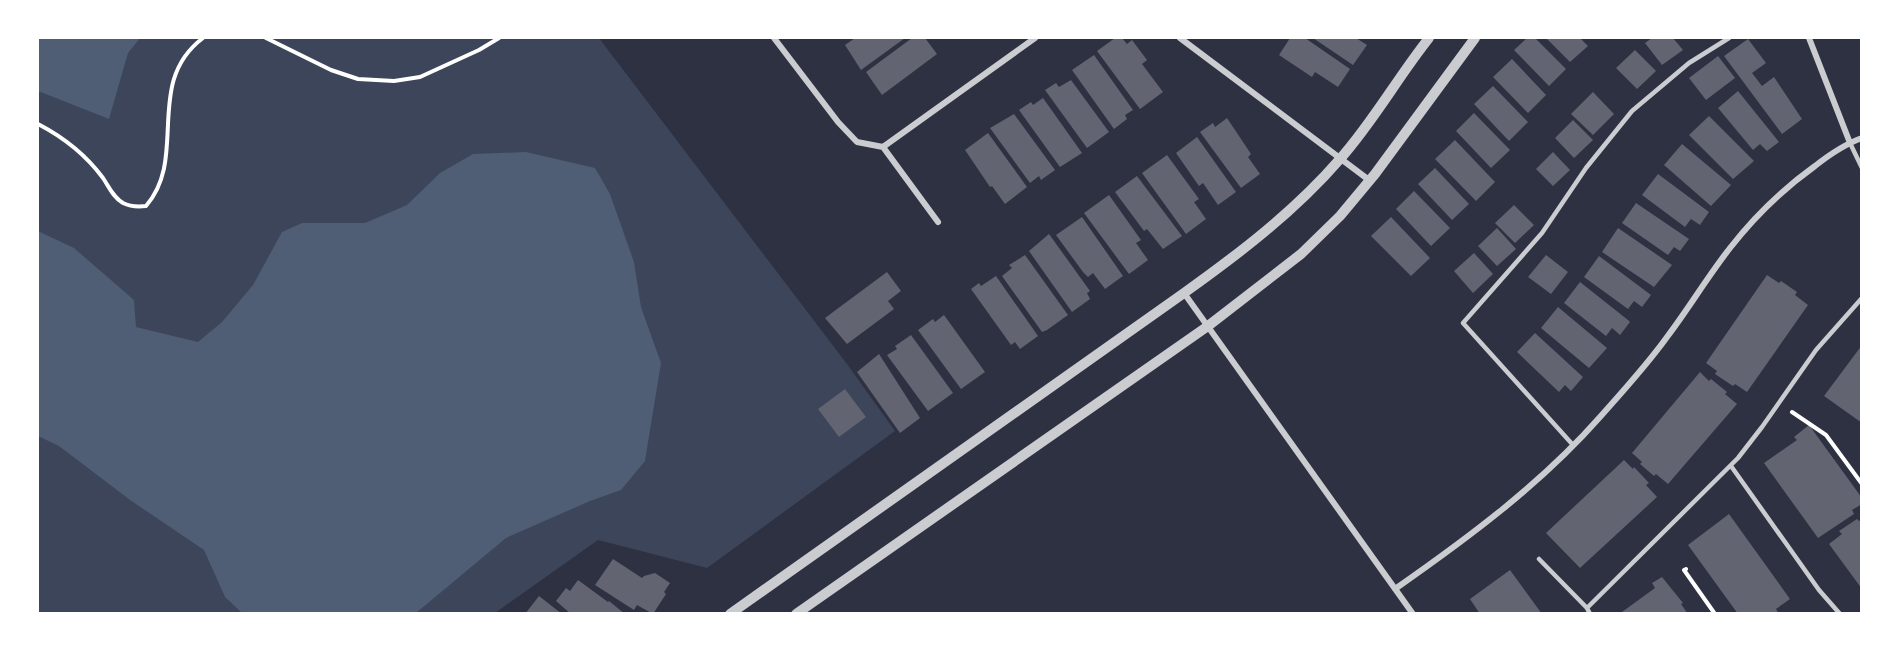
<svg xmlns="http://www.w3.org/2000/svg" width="1899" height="651" font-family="'Sofia Sans Condensed',sans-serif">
<rect width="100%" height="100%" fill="#2d3142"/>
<!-- green -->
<path fill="#3c4559" d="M38,38H599L847,364L895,431L707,568L598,540L495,613H38Z"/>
<!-- water -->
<path fill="#4f5d75" d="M38,38H140L128,53L109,119L38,91Z
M526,152L595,168L610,194L634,262L641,307L661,363L645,461L621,490L590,501L506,538L416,613H242L225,597L204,550L130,500L59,446L38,436V231L74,248L134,300L136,327L198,342L222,322L253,285L282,232L302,223H365L407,205L440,173L473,154Z"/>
<!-- building -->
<path fill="#626471" d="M855,38H905L861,70L845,45Z
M912,38H925L937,54L882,95L866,72Z
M1115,38H1122L1127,44L1132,40L1147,60L1142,64L1163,92L1140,109L1097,51Z
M1290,38H1305L1350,69L1338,87L1315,72L1312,77L1279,55Z
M1313,38H1356L1367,45L1353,65Z
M1527,38H1535L1566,69L1549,86L1514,50Z
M1546,38H1580L1588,46L1570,62Z
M1652,38H1673L1683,50L1662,65L1645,43Z
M1748,39L1766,63L1752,73L1762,86L1774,77L1802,119L1782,134L1724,56Z
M1635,50L1656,71L1637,89L1616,68Z
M1094,55L1133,110L1125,115L1127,119L1114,129L1072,70Z
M1718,56L1735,78L1706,100L1689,78Z
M1512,59L1546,95L1528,113L1493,77Z
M1071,80L1109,132L1087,148L1045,90L1056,83L1059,87Z
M1493,86L1528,122L1509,141L1474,104Z
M1738,91L1779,142L1767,151L1760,144L1753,150L1718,108Z
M1593,92L1614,114L1593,135L1571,114Z
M1043,98L1082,153L1060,167L1019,110L1031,102L1033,105Z
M1474,113L1510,150L1491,168L1456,131Z
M1014,114L1055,170L1041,180L1039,176L1030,183L990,128Z
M1709,116L1754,161L1733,179L1689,135Z
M1227,118L1251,154L1248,157L1260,174L1241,188L1200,132L1213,123L1215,127Z
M1573,120L1593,140L1574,158L1555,138Z
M988,133L1027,187L1005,204L992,186L990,187L965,150Z
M1197,137L1236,192L1218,205L1203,183L1199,186L1176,153Z
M1455,140L1495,182L1476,201L1435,159Z
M1682,144L1731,185L1711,206L1664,165Z
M1553,152L1570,170L1553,186L1536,169Z
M1167,155L1199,199L1194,202L1206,219L1186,234L1142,173Z
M1435,168L1469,204L1452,220L1418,184Z
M1658,174L1709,212L1700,225L1691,219L1685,227L1642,195Z
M1137,176L1182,236L1163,249L1147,229L1144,231L1115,192Z
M1414,191L1450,228L1431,246L1396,209Z
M1109,195L1141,240L1136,243L1148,260L1129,274L1084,213Z
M1636,203L1689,239L1680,251L1674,247L1668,255L1622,223Z
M1514,205L1534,225L1515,243L1495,223Z
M1082,217L1123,276L1105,289L1093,273L1088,277L1083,272L1056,235Z
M1391,217L1430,258L1411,276L1371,236Z
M1497,228L1516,249L1497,266L1478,246Z
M1618,228L1672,265L1654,287L1602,252Z
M1049,234L1090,291L1087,293L1090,299L1072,312L1029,251Z
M1474,253L1493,274L1473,293L1454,271Z
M1025,255L1068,315L1047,330L1042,332L1002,276L1012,268L1009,265Z
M1546,255L1568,272L1551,294L1528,277Z
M1599,256L1651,295L1642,307L1634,301L1628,309L1584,277Z
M887,272L901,291L888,301L894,309L847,344L825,318Z
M1767,275L1779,283L1781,281L1797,292L1795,295L1808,305L1747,392L1735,384L1733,386L1715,374L1717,371L1706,363Z
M996,276L1038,336L1020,349L1015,342L1011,345L971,289L979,283L981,286Z
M1580,282L1628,320L1630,322L1620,335L1612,328L1606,336L1564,303Z
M1558,307L1607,348L1589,368L1541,328Z
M944,315L985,372L961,389L918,330L933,319L935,322Z
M1535,333L1583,377L1571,391L1565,385L1559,392L1517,352Z
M911,335L953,393L928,411L887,355L897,349L895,346Z
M1862,345V423L1824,396Z
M879,354L920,418L900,433L857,372Z
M1700,372L1709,381L1711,379L1727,392L1725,394L1737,404L1668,484L1656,474L1654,476L1640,464L1642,462L1632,453Z
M845,389L866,417L839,437L818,409Z
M1809,425L1862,498V504L1852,510L1854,514L1818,538L1764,463L1797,440L1794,437Z
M1624,460L1633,469L1634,467L1649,483L1646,485L1657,497L1580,568L1546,533Z
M1729,514L1790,599L1776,609L1779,614H1738L1688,545Z
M1857,519L1859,521L1862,519V589L1829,544L1842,534L1839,531Z
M613,559L642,578L644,576L655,573L670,583L664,592L666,594L653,614L637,605L634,610L595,585Z
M1510,570L1542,614H1480L1470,599Z
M1662,577L1683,603L1681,604L1688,614H1624L1622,612L1655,588L1652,583Z
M578,580L608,602L609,601L625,614H571L556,601L566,588L570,591Z
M539,596L562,614H525Z"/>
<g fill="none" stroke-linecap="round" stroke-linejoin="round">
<!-- path -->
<path stroke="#fff" stroke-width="4" d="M266,38L331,70L358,79L394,81L420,77L479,50L499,38
M38,124C63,137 86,155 103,178C109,187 113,197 123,203C131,207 138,207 146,206C189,157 143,83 203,38
M1792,412L1826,435L1862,484
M1686,569L1684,570L1715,614"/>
<!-- service -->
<path stroke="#caccd0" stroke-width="4.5" d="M1850,143L1862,168
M1573,445L1463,323L1542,233L1586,168L1632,111L1689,63L1729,38
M1731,466L1819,590L1840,614
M1539,559L1587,608L1590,614
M1587,608L1738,458L1762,427L1816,350L1862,298"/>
<!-- minor -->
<path stroke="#caccd0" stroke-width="6" d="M774,38L838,122L857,142L883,147L1035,38
M1180,38L1369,180
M1809,38L1850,143
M883,147L938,222
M1184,293L1413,614
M1395,589C1468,538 1541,484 1600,417C1623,391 1647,365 1667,337C1689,308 1708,276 1730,248C1754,217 1783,189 1815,166C1829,155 1845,144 1862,138"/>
<!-- tertiary -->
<path stroke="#caccd0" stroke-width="10" d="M730,614L1184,293C1240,253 1295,211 1340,159C1373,122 1398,77 1429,38
M796,614L1208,326L1301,254L1340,216L1375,174L1475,38"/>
</g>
<!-- border -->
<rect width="1899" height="651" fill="none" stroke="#ffffff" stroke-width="78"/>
</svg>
